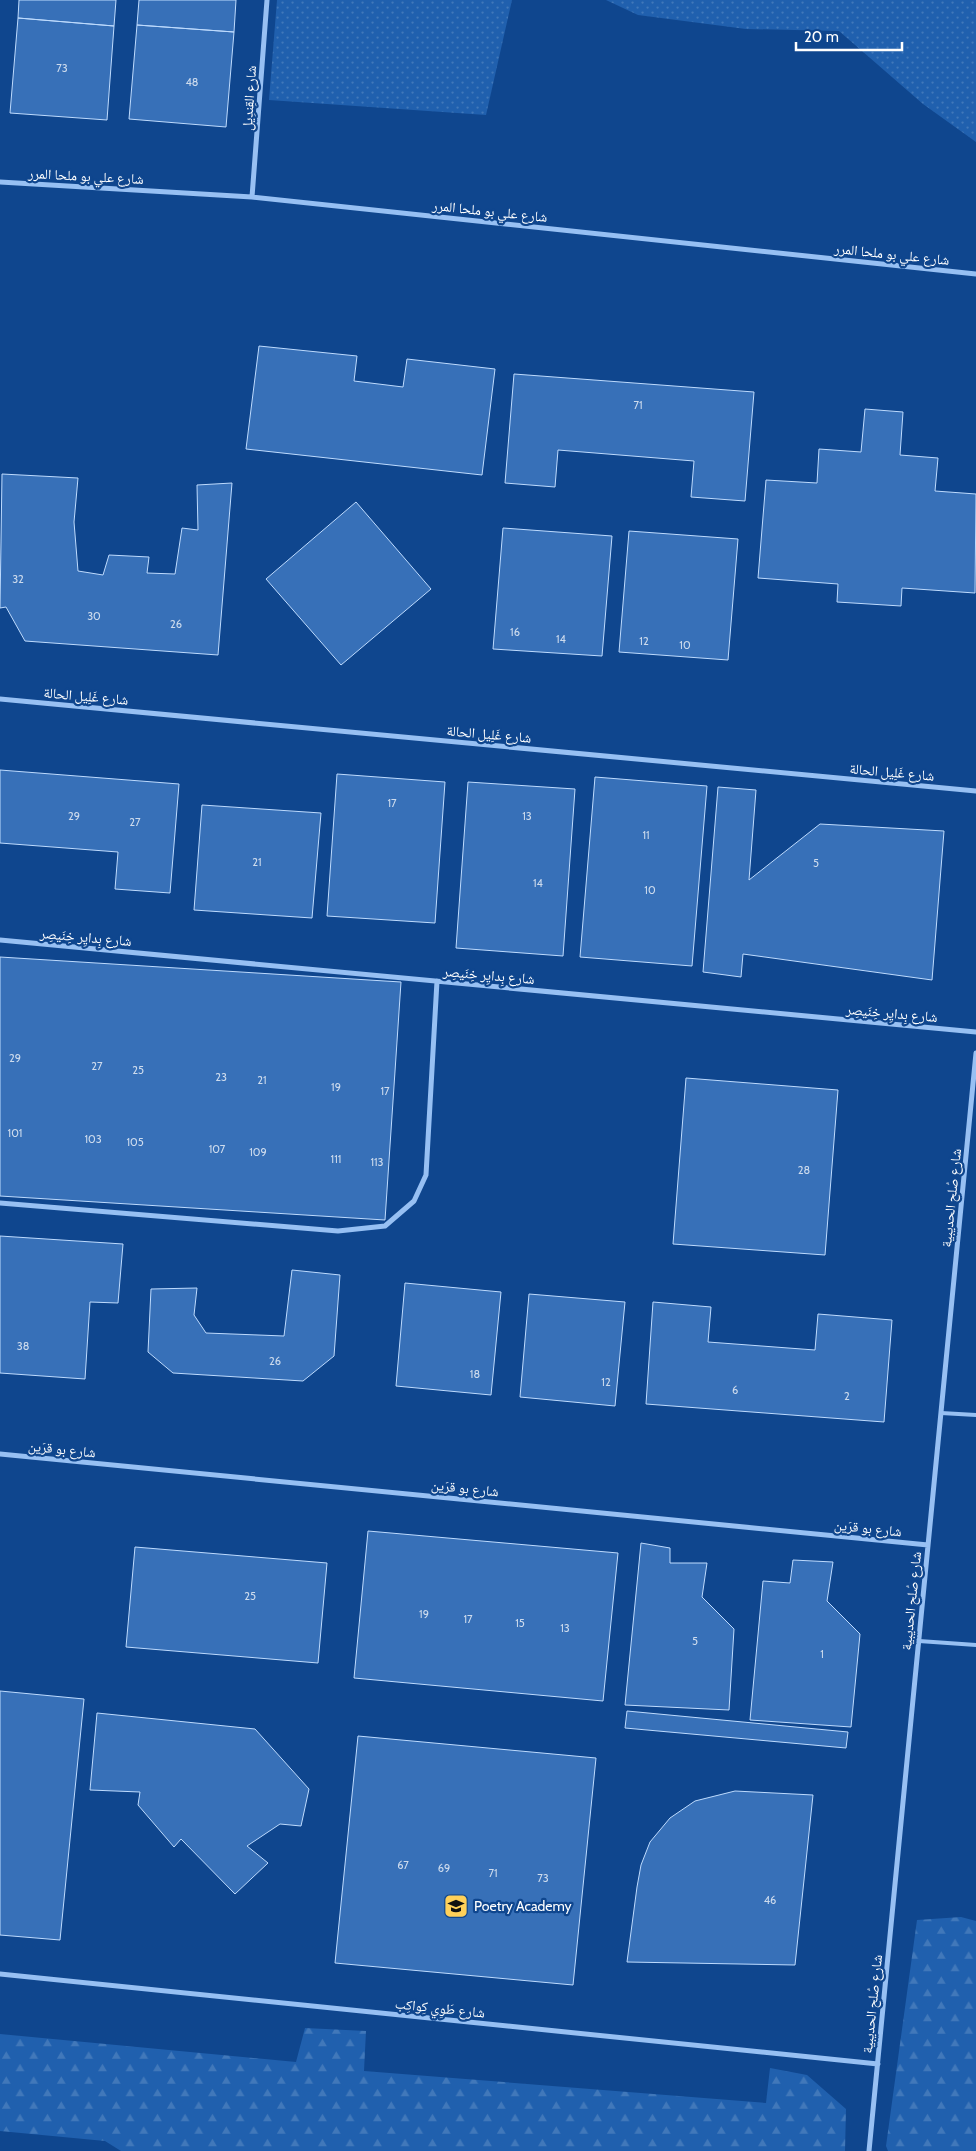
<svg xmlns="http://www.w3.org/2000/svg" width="976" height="2151" font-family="Cabin,'Noto Naskh Arabic',sans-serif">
<defs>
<pattern id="green-dots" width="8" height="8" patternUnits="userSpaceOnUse" patternTransform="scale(1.25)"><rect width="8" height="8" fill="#2060ae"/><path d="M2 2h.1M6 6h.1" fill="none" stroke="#4178ba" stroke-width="1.8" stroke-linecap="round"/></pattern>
<pattern id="forest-firs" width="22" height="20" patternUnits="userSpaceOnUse" patternTransform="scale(1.25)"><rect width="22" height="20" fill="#2060ae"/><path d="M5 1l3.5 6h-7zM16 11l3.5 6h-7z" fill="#4178ba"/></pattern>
</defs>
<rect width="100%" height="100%" fill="#0f468e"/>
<!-- green -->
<path fill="url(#green-dots)" d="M277,0H512L486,115L269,100Z
M606,0H976V142L923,104L839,31L746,29L638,15Z"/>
<!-- forest -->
<path fill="url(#forest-firs)" d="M961,1917L976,1921V2151H888L886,2146L917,1920Z
M305,2028L366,2031L364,2071L766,2103L770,2068L807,2075L846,2109L845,2151H121L105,2141L0,2131V2034L296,2062Z"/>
<!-- building -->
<path fill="#3770b8" stroke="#bedbfe" d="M19,0H116L114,26L18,18Z
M139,0H236L234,32L137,25Z
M18,18L114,26L107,120L10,113Z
M137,25L234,32L226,127L129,119Z
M259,346L357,356L354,381L403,387L407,359L495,369L482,475L246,449Z
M514,374L754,392L745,501L691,497L694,461L558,450L555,487L505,483Z
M865,409L903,412L900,455L938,458L935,491L976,494L975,593L902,588L901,606L837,602L838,584L758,578L766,480L817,483L819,449L861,452Z
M2,474L78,478L74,522L78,571L103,575L109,555L149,557L147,573L175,574L182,528L198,530L197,485L232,483L218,655L25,641L6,607L0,608Z
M356,502L431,589L341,665L266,579Z
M503,528L612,536L602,656L493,649Z
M629,531L738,539L728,660L619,652Z
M0,770L179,784L170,893L115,889L118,852L0,843Z
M337,774L445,782L435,923L327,916Z
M595,777L707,786L692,966L580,957Z
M468,782L575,789L563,956L456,948Z
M718,787L756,790L749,880L820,824L944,831L932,980L743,954L741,977L703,972Z
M202,805L321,813L312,918L194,910Z
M0,957L401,982L385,1220L0,1196Z
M686,1078L838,1090L825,1255L673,1244Z
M0,1236L123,1244L118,1303L90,1302L85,1379L0,1373Z
M292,1270L340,1275L334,1356L303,1381L173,1373L148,1352L151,1289L197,1288L194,1315L206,1333L284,1336Z
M405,1283L501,1292L491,1395L396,1386Z
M529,1294L625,1302L615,1406L520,1397Z
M653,1302L711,1307L708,1342L815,1350L818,1314L892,1320L884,1422L646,1404Z
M368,1531L618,1553L603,1701L354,1678Z
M641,1543L670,1548V1563H707L702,1597L734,1629L729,1710L625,1705Z
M135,1547L327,1563L318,1663L126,1647Z
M793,1560L833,1562L827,1601L860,1634L851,1727L750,1720L763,1581L790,1583Z
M0,1691L84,1699L60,1940L0,1935Z
M627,1711L848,1732L846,1748L625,1728Z
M97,1713L255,1729L309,1789L301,1826L280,1824L247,1846L268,1863L235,1894L181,1839L174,1847L138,1805L140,1792L90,1790Z
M358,1736L596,1758L573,1985L335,1963Z
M735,1791L813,1795L795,1965L627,1962L637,1887L641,1865L650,1842L670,1818L695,1801Z"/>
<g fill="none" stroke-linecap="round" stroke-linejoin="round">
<!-- lane -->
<path stroke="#97c0f3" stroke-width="4" d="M941,1413L976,1415
M919,1641L976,1645"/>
<!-- street -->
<path stroke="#97c0f3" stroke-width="5" d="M0,182L252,197L976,274
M252,197L267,0
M0,699L976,791
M0,940L976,1032
M0,1203L338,1231L385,1226L414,1201L426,1175L437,981
M0,1454L928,1545
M0,1974L878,2064
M869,2151L976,1053"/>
</g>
<!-- icons -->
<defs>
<g id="school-square" transform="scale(1.25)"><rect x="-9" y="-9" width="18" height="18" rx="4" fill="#ffd059" stroke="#0f468e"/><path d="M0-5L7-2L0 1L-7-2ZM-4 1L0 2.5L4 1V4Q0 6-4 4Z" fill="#111"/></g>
</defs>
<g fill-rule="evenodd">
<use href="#school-square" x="456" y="1906"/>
</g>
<g text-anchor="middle" stroke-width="4.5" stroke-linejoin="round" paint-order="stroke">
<!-- number labels -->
<g font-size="11" fill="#cddbed">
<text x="62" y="72">73</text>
<text x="192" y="86">48</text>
<text x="638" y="409">71</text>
<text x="18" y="583">32</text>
<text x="94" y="620">30</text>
<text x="176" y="628">26</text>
<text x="515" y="636">16</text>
<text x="561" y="643">14</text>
<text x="644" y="645">12</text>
<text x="685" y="649">10</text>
<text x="392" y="807">17</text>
<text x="74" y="820">29</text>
<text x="527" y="820">13</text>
<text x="135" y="826">27</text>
<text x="646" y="839">11</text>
<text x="257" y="866">21</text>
<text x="816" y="867">5</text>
<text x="538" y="887">14</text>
<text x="650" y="894">10</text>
<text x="15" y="1062">29</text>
<text x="97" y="1070">27</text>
<text x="138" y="1074">25</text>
<text x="221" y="1081">23</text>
<text x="262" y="1084">21</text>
<text x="336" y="1091">19</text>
<text x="385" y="1095">17</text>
<text x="15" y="1137">101</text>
<text x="93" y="1143">103</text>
<text x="135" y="1146">105</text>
<text x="217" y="1153">107</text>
<text x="258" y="1156">109</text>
<text x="336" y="1163">111</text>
<text x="377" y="1166">113</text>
<text x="804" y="1174">28</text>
<text x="23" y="1350">38</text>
<text x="275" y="1365">26</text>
<text x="475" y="1378">18</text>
<text x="606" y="1386">12</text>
<text x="735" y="1394">6</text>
<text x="847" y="1400">2</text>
<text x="250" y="1600">25</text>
<text x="424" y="1618">19</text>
<text x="468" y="1623">17</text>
<text x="520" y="1627">15</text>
<text x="565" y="1632">13</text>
<text x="695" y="1645">5</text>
<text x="822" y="1658">1</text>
<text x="403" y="1869">67</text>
<text x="444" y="1872">69</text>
<text x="493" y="1877">71</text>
<text x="543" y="1882">73</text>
<text x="770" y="1904">46</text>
</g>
<!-- street labels -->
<g font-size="14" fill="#fff" stroke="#0f468e">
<text transform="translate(249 98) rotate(-86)" y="5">شارع القِندِيل</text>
<text transform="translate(86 176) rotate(3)" y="5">شارع علي بو ملحا المرر</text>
<text transform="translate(490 211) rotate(6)" y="5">شارع علي بو ملحا المرر</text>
<text transform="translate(892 254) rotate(6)" y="5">شارع علي بو ملحا المرر</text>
<text transform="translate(86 696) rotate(5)" y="5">شارع غَلِيل الحالة</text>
<text transform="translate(489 734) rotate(5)" y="5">شارع غَلِيل الحالة</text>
<text transform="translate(892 772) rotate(5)" y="5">شارع غَلِيل الحالة</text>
<text transform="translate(86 937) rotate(5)" y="5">شارع بِدايِر خِنَيصِر</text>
<text transform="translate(489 975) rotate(5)" y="5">شارع بِدايِر خِنَيصِر</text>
<text transform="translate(892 1013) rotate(5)" y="5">شارع بِدايِر خِنَيصِر</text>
<text transform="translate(951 1198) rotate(-84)" y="5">شارع صُلح الحديبية</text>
<text transform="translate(62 1449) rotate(6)" y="5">شارع بو قرَين</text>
<text transform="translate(465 1488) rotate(6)" y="5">شارع بو قرَين</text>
<text transform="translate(868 1528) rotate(6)" y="5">شارع بو قرَين</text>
<text transform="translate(911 1601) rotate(-84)" y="5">شارع صُلح الحديبية</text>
<text transform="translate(872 2004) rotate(-84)" y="5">شارع صُلح الحديبية</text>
<text transform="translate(440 2008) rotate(6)" y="5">شارع طَوِي كِواكِب</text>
</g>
<!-- poi labels -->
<g font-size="14" fill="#fff" stroke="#0f468e" text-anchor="start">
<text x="474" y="1911">Poetry Academy</text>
</g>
</g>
<!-- scale -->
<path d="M796 42v8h106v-8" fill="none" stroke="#ffffff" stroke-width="2.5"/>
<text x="804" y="42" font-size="15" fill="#ffffff" stroke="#0f468e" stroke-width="4" paint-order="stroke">20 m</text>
</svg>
